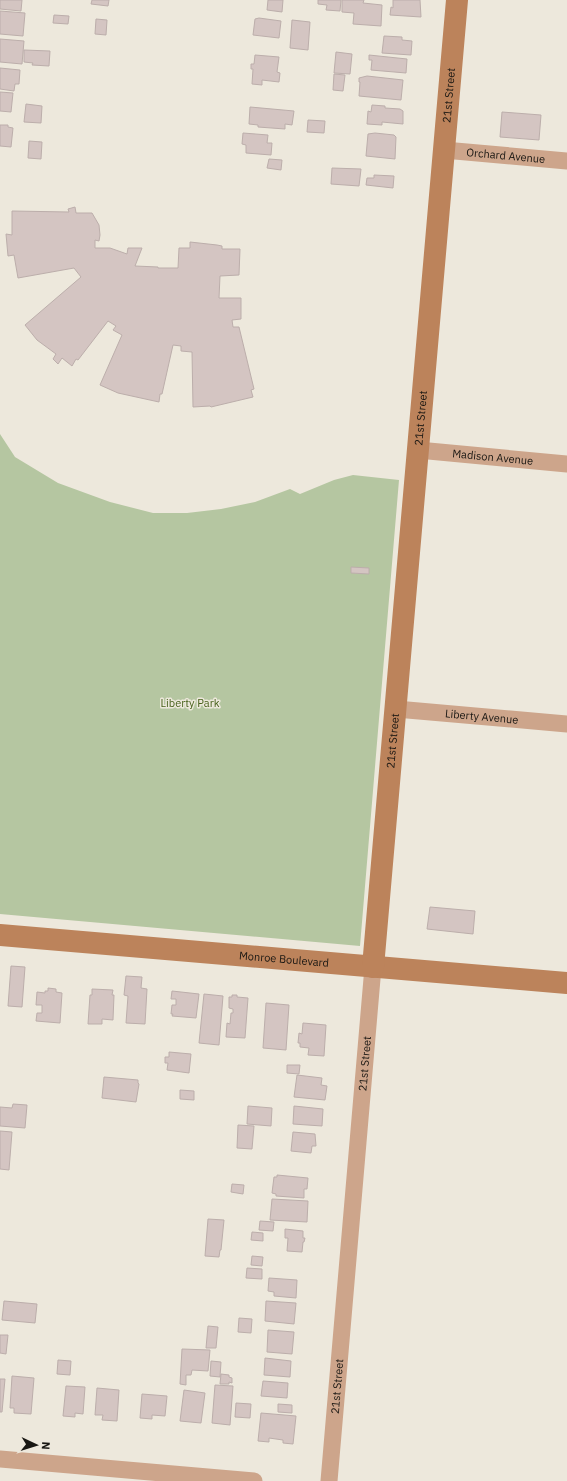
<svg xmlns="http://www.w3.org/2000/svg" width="567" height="1481" font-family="'IBM Plex Sans',sans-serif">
<rect width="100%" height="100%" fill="#ede8dc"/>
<!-- green -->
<path fill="#b5c6a1" d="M0,434L15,457L58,483L110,502L153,513H187L221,509L255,502L290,489L300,494L334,480L353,475L399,480L360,946L0,914Z"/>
<!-- building -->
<path fill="#d4c5c2" stroke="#bcaeab" d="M0,0H22L21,11L0,9Z
M92,0H109L108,6L91,4Z
M268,0H283L282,12L267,10Z
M318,0H341L340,11L326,10L327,5L318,4Z
M342,0H364L363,3L382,5L381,26L353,24L354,13L342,12Z
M393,0H420L421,17L390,15L391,7L393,8Z
M0,11L25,13L23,36L0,34Z
M54,15L69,16L68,24L53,23Z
M259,18L281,21L279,38L253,35L255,19Z
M96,19L107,20L106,35L95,34Z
M292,20L310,22L308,50L290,48Z
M384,36L402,37V40L412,41L411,55L382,53Z
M0,39L24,41L22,64L0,62Z
M24,50L50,51L49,66L32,65L33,63L24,62Z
M336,52L352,54L350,74L334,73Z
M255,55L279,57L277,72L280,73L279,82L262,80V85L252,84L253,69H251V64H254Z
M369,55L407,59L406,73L371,70L372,60H369Z
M0,68L20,70L19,84H15L14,91L0,89Z
M334,74L345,75L343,91L333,90Z
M367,76L403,80L401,100L359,96L360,82H359V78Z
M0,92L13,93L11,112L0,111Z
M26,104L42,106L41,123L24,122Z
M372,105L385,106V108L400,109L403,111V124L382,122V125L367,124L368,111L371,112Z
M250,107L294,111L292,125L285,124V129L258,127V125L249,124Z
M502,112L541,115L539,140L500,137Z
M308,120L325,121L324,133L307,132Z
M0,125H8V127L13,128L11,147L0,146Z
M243,133L268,135L267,143H272L271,155L246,153V145L242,144Z
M375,133L394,135L396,137L395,159L366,156L368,134Z
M29,141L42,142L41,159L28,158Z
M269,159L282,160L281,170L267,168Z
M332,168L361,169L359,186L331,184Z
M374,175L394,176L393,188L366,185L367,178H374Z
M75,207L76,213H92L99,225L100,235L99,241L95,240V248H110L127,254L128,248H142L135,266L158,267V268H178L179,248H190V242L217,245L222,246V249H240L239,275L220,276L219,298H241V319L232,320L233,327H239L254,389L251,390L253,397L211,407L210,406L193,407L192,352L181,351V346L173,345L162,394H160L159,402L118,393L100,385L122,335L113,330L116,326L108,321L78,360L76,359L72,366L62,358L58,364L53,359L56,354L37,340L25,325L81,277L74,268L18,278L14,255L8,256L6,234L12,235V211L69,212L68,209Z
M351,567L369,568V574L351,573Z
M430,907L475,911L473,934L427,929Z
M11,966L25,967L22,1007L8,1006Z
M126,976L142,977L141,988L147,989L145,1024L126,1023L128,996L124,995Z
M48,988L56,989V992L62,993L60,1023L36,1021L37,1013H42V1005H36L37,992L45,993V991H48Z
M92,989L113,990L112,995H114L113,1020L102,1019V1024H88L90,995H92Z
M172,991L199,994L196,1018L172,1016L173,1014H171L172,1005H176V999H171Z
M204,994L223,996L219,1045L199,1043Z
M232,995H237V997L248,998L245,1038L226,1037L227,1023L230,1024L231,1013H233V1009L229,1008V997H232Z
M266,1003L289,1005L286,1050L263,1048Z
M303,1023L326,1025L324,1056L308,1055L309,1048L300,1047V1043H298L299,1033L302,1034Z
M169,1052L191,1054L189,1073L167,1070L168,1063H165V1057H169Z
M287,1065H300L299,1074L287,1073Z
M297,1075L322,1078L321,1085L327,1086L325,1100L294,1097Z
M104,1077L138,1080V1083L139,1084L136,1102L102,1098Z
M180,1090L194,1091V1100L180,1099Z
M13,1104L27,1105L25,1128L0,1126V1107L12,1108Z
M248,1106L272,1108L271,1126L247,1124Z
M294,1106L323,1109L322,1126L293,1124Z
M238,1125L254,1126L252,1149L237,1148Z
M0,1131L12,1132L9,1170L0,1169Z
M293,1132L315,1134L316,1146H312L311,1153L291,1151Z
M277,1175L308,1178L307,1189H304V1198L276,1196V1194L272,1193L274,1177H277Z
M232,1184L244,1185L243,1194L231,1192Z
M272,1199L308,1201L307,1222L270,1220Z
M208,1219L224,1220L221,1250H220L219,1257L205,1256Z
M260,1221L274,1222L273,1231L259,1230Z
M285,1229L303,1231V1238H305L304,1242H303L302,1252L287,1251L288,1238H285Z
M252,1232L263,1233V1241L251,1240Z
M252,1256L263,1257L262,1266L251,1265Z
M247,1268L262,1269V1279L246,1278Z
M269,1278L297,1280L296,1298L274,1296V1292L268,1291Z
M4,1301L37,1304L35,1323L2,1320Z
M266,1301L296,1303L294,1324L265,1321Z
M239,1318L252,1319L251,1333L238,1332Z
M208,1326L218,1327L216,1348H206Z
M268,1330L294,1332L292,1354L267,1352Z
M0,1335H8L6,1354L0,1353Z
M182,1349L210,1350L208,1371L192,1370L191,1375H186V1385L180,1384Z
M265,1358L291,1361L290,1377L264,1375Z
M58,1360L71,1361L70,1375L57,1374Z
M211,1361L221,1362L220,1377L210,1376Z
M221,1374L229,1375V1377L232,1378V1383L229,1382V1384H220Z
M12,1376L34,1378L31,1414L14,1413V1408H10Z
M0,1379H5L2,1412H0Z
M263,1381L288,1383L287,1398L261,1396Z
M215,1385L233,1386L230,1425L212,1423Z
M66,1386L85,1387L83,1414L75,1413V1417L63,1416Z
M97,1388L119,1390L117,1421L102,1420L103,1415H95Z
M184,1390L205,1393L201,1423L180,1421Z
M142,1394L167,1396L165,1416L152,1415V1419L140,1418Z
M236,1403L251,1404L250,1418L235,1417Z
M278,1404L292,1405V1413L278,1412Z
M261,1413L296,1416L293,1444L283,1443V1440L269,1438V1442L258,1441Z"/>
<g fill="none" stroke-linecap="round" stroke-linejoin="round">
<!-- street -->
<g stroke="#cda58b" stroke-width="17">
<path id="s1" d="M444,150L567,161"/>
<path id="s2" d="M418,450L567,464"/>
<path id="s3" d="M396,709L567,724"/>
<path d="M0,1459L254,1481"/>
<path id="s4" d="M329,1481L373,967"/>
</g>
<!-- secondary -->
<g stroke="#bc835b" stroke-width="22">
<path id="s5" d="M0,935L567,983"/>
<path id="s6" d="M373,967L457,0"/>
</g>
</g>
<g text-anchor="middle" stroke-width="3" stroke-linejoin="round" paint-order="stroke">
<!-- street labels -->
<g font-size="11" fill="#181612" stroke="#ede8dc">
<text dy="4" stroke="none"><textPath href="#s6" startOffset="875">21st Street</textPath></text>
<text dy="4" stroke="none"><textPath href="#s1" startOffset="62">Orchard Avenue</textPath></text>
<text dy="4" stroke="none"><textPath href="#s6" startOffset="551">21st Street</textPath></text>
<text dy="4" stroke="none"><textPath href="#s2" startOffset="75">Madison Avenue</textPath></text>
<text dy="4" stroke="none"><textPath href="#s3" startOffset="86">Liberty Avenue</textPath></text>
<text dy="4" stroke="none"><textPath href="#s6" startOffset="227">21st Street</textPath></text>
<text dy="4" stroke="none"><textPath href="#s5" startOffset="285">Monroe Boulevard</textPath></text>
<text dy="4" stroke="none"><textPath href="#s4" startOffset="419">21st Street</textPath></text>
<text dy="4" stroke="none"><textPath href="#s4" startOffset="95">21st Street</textPath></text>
</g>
<!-- park labels -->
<g font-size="11" fill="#466019" stroke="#ede8dc">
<text x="190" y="707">Liberty Park</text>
</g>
</g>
<!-- north arrow -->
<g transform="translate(36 1445) rotate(94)" stroke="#ede8dc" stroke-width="3" paint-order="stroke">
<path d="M0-3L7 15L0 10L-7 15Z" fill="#181612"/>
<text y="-6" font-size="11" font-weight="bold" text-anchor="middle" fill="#181612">N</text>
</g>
</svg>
